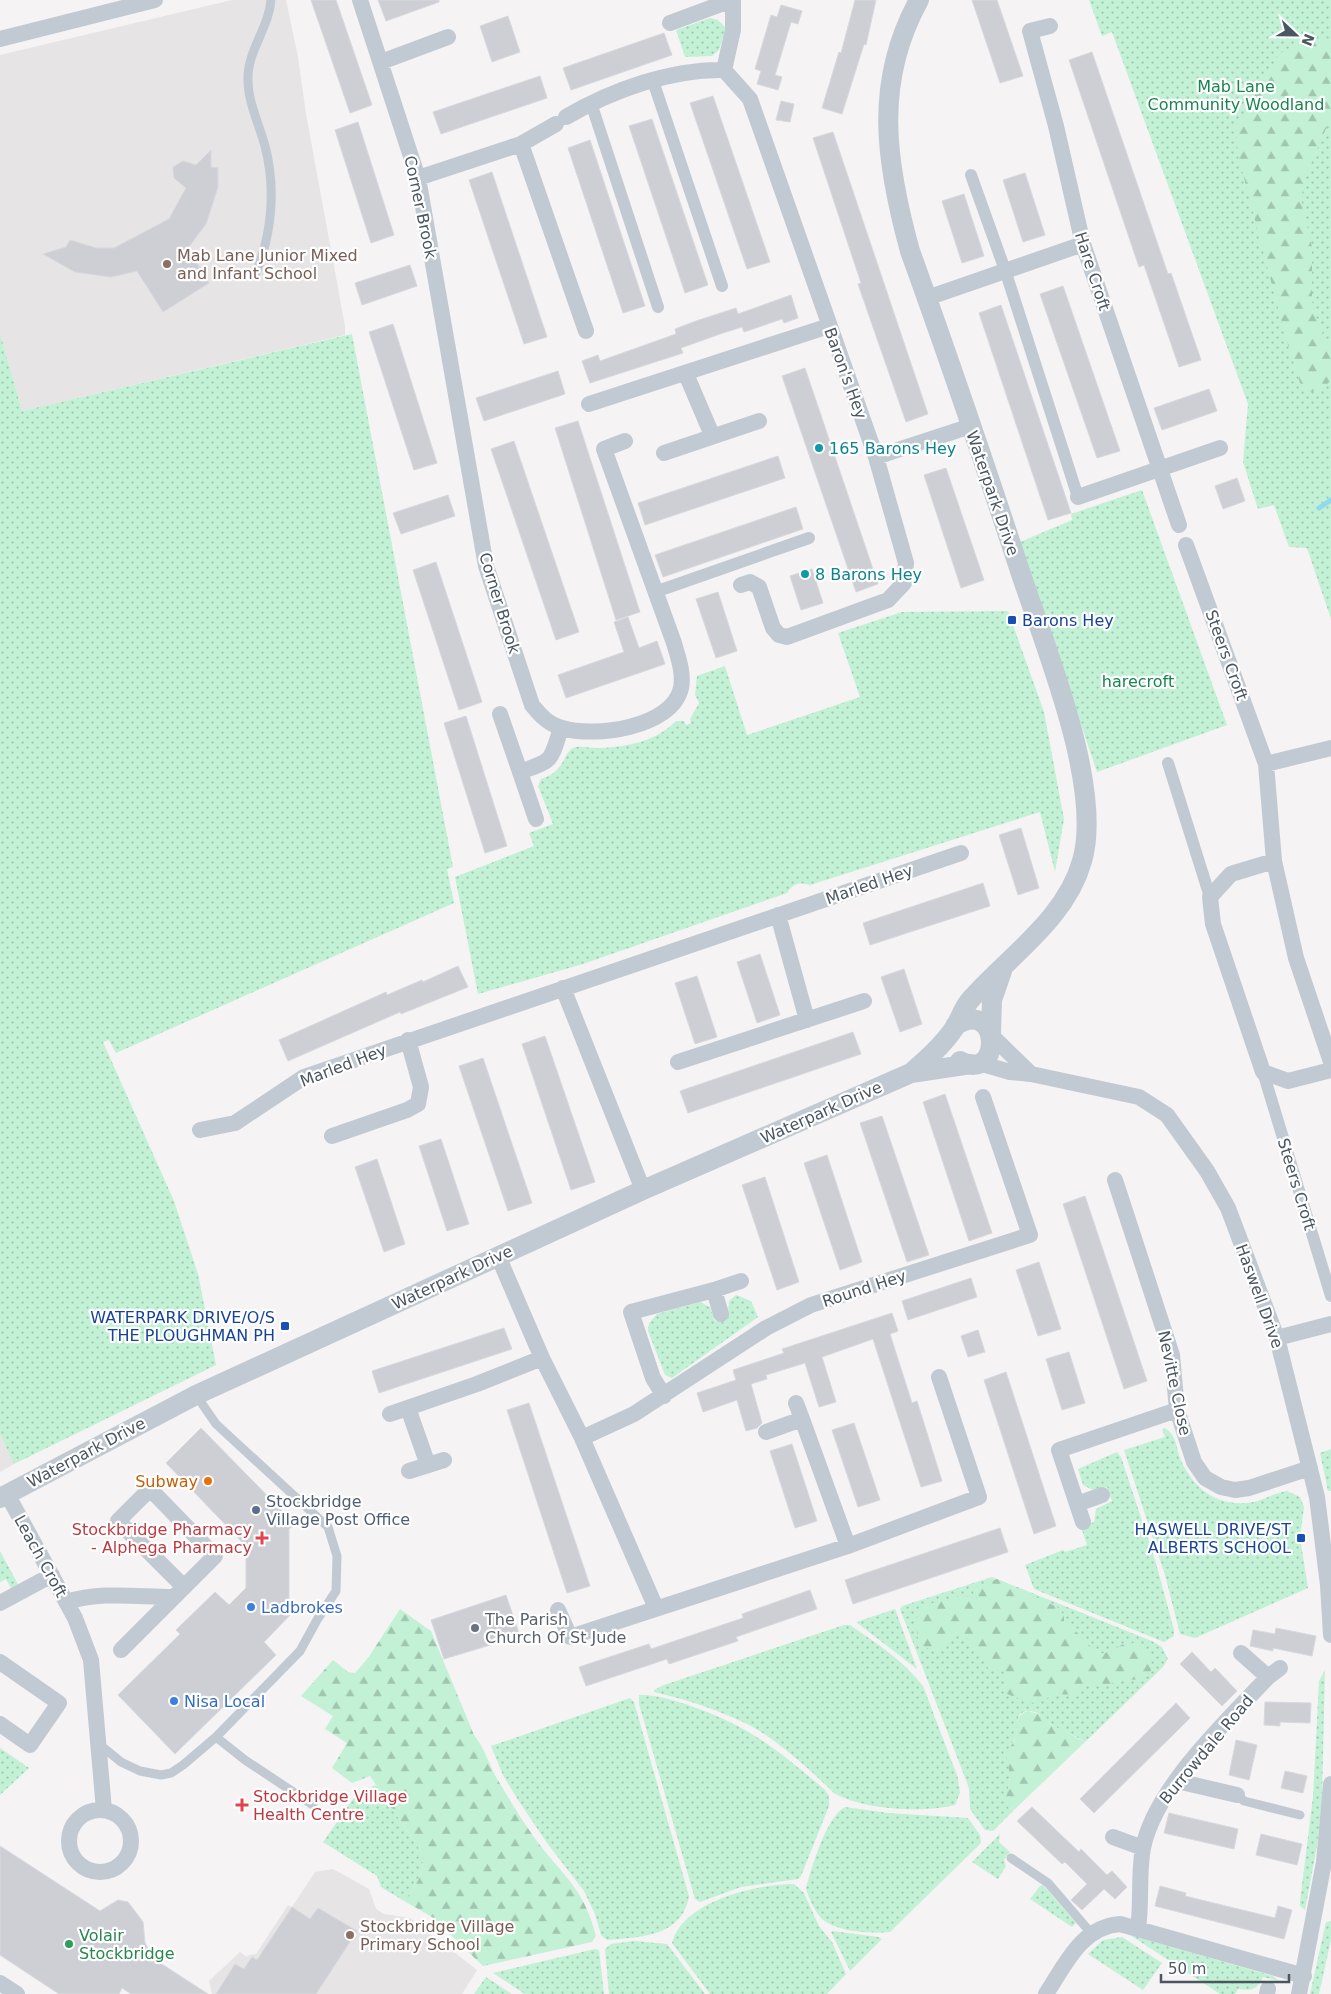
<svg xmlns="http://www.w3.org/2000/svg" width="1331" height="1994" font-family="'DejaVu Sans',sans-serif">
<defs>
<pattern id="green-dots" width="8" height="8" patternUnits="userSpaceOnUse" patternTransform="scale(1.25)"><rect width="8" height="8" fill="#c3f1d5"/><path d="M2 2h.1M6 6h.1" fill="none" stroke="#a0c6b0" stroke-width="1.8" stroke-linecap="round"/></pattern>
<pattern id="forest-firs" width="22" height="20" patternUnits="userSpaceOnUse" patternTransform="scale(1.25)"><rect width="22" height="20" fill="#c3f1d5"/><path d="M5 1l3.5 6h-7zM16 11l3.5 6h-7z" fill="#a0c6b0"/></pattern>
</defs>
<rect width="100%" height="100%" fill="#f5f3f3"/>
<!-- education -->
<path fill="#e6e4e5" d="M232,0H286L298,57L306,114L345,326V335L22,411L0,333V55Z
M0,1434L14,1464L0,1472Z
M333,1869L369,1889L376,1909L384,1914L410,1918L477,1970L462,1994H212L209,1981L240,1952L247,1957L249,1955L256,1954L288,1905L292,1907L315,1872Z"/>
<!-- green -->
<path fill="url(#green-dots)" d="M1089,0H1331V619L1307,548L1289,547L1274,505L1258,509L1243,462L1248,404L1112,32L1102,36Z
M710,18L718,20L726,28L719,50L712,56L685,57L676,30Z
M0,333L22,411L352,334L453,867L447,869L454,903L116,1053L109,1040L103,1042L174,1201L198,1274L216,1365L14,1464L0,1434Z
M1142,490L1227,725L1097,772L1020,542L1072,520L1071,514Z
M1008,611L1044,712L1064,819L1055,872L1040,812L810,885C798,882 794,883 787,893L583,964L478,994L455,877L534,846L529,833L553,824L538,786L541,779C565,772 563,753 573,748C581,745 592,749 601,748C627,747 657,741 676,721H684L686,725L691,723L690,719L699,703L695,695L697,676L725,666L747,735L860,697L838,633L902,612Z
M736,1295L751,1301L758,1317L672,1378L665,1375L648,1331L649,1323L657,1314L700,1302L710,1307L715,1321L728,1316L729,1301Z
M1165,1428C1175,1434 1176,1444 1179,1455C1190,1487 1218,1509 1254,1502C1265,1499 1275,1493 1287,1491L1300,1497L1304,1507L1300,1538L1308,1588L1195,1638L1180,1634L1165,1575L1124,1450L1165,1437L1162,1429Z
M1331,1449V1491H1328L1320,1453Z
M1117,1452L1121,1457L1156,1563L1174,1630V1636L1164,1642L1034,1589L1025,1565L1063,1550L1065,1552L1087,1545L1082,1530L1083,1526L1094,1522L1096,1509L1112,1501L1107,1487L1093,1490L1083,1485L1078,1469Z
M0,1551L19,1586L12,1590L6,1579L0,1582Z
M992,1577L1152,1641L1162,1647L1168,1659L1163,1667L1085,1742C1075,1735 1061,1732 1051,1724C1043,1719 1040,1711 1028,1711C1014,1712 1018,1727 1016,1736C1016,1739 1012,1741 1011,1746C1009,1756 1011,1766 1010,1776C1009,1787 1006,1796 1008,1807L1014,1810L993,1831L985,1830L970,1809L969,1788L900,1609L902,1606Z
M895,1609L917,1669L856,1622Z
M844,1625H850C876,1643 903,1660 923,1686L958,1778L960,1793L955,1805C924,1813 863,1810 834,1793C810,1770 782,1744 753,1727C722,1711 688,1700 654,1692V1690L664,1685Z
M1325,1670L1322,1799L1317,1846L1305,1910L1300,1906V1901L1313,1797L1319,1681Z
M639,1695C655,1694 673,1700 688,1705C749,1726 777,1749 825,1790L829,1796V1806L801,1876L798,1879L741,1887L700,1902L695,1899L639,1704Z
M630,1698L634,1702L689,1896C682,1937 641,1937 607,1940L601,1935L595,1914L584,1891L547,1843L518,1800L503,1775L491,1746Z
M0,1748L29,1768L0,1795Z
M376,1785L421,1851C427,1872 416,1885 404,1901L381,1887L377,1876L323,1842L358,1792Z
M845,1807L888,1813L968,1818L980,1835L981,1843L890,1932C871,1934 837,1932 822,1919C815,1912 808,1897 806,1888C812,1867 826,1817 845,1807Z
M1000,1834L999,1842L1010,1852L1004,1860L1006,1866L998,1879L972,1862Z
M794,1884L804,1893L819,1926L832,1942L846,1974L827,1994H710L672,1943C683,1901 756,1884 794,1884Z
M1043,1885L1076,1923L1072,1927L1030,1899L1040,1886Z
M1331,1921V1940L1319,1994H1310L1326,1922Z
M833,1931L878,1937L882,1939L850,1971L831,1932Z
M1130,1935L1273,1976L1279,1981L1263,1977C1257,1990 1252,1991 1238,1989L1235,1994H1220Z
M1122,1937L1162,1963L1143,1990L1088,1954L1103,1940Z
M634,1941L667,1944L705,1994H609L605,1949L611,1944Z
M595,1949L599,1950L604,1994H525L493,1973Z
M486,1977L512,1994H474Z"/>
<!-- forest -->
<path fill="url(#forest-firs)" d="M1321,38L1331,39V117L1307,173L1301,198L1312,247V300L1316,319L1331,348V380L1320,391L1310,392L1300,383L1286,338L1238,155L1236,127L1279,54L1294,46Z
M997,1579L1057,1607L1064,1615V1623C1080,1632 1084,1642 1098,1653C1110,1655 1116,1646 1127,1643C1144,1640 1153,1656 1152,1670L1140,1680L1122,1679L1110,1684L1084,1686L1074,1695L1059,1694L1032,1703L1007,1694L1004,1683L1005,1671L994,1672L986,1666L980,1652L965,1636H955C946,1653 935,1653 919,1644L915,1622L922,1606L957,1597H969L980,1603L973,1592L976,1587Z
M400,1609L431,1631L474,1735C486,1750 489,1766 499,1782C512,1804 527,1829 543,1849C569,1881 585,1893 596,1936L592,1942L483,1966L432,1917L404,1901C416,1885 427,1872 421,1851L370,1776L352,1783L332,1768L347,1743L325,1729L333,1716L301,1696L333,1660L348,1672L355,1673L368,1658Z
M1028,1711L1044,1716L1050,1724L1085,1742L1014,1810L1008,1807L1006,1798L1010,1776L1006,1753C1009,1748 1016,1740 1016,1735C1018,1724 1015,1715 1028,1711Z"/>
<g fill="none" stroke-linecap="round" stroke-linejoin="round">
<!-- stream -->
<path stroke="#90daee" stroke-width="5" d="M1319,508L1331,500"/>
</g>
<!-- building -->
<path fill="#cdcfd5" stroke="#d7d9de" d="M311,0H336L372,105L350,113Z
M378,0H439V2L386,21Z
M855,0H876L866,45L864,44L842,114L822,108L839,52L841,53Z
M972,0H997L1023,76L1000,83Z
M781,5L802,11L798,24L791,22L775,75L782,77L778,90L757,84L761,71L755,69L771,15L777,17Z
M508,16L520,52L492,62L480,26Z
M664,33L672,55L571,90L563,68Z
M1092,52L1168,274L1171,273L1201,360L1179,367L1144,265L1139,267L1069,60Z
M540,76L547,98L441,134L433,112Z
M713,96L770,262L747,269L690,103Z
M781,101L794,104L790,122L776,120Z
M652,119L708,285L685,293L629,126Z
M358,122L394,235L371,243L335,130Z
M833,132L928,414L906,422L858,284L861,283L813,138Z
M590,140L645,306L623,313L568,148Z
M211,150V167L218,168V187L206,224L188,248L209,283L163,312L137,271L111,277L75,272L43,254L66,247L70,240L96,248H114L169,219L186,188L174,178L173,167L183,161L196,165Z
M492,172L547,337L524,344L469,180Z
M1025,173L1045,235L1023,242L1003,180Z
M964,194L984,256L962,263L942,201Z
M410,265L417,286L362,305L355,283Z
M1063,286L1120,451L1097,458L1040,294Z
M791,295L798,318L784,323L782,319L744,332L742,327L720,334L681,348L683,353L590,383L582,361L598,355L600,361L676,334L675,329L696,321L736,308L738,314Z
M1001,305L1071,513L1048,520L979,313Z
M393,324L437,463L414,470L369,332Z
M805,368L878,584L856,592L782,376Z
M558,371L565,394L484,421L476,398Z
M1209,389L1217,411L1162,430L1154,408Z
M578,421L640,612L616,620L555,428Z
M514,441L579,632L556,640L491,449Z
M778,456L785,478L645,525L638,503Z
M946,468L984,580L961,588L924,475Z
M1237,478L1245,501L1223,509L1215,486Z
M448,495L455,516L401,534L393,513Z
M796,507L803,529L663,577L655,555Z
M436,562L482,702L459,710L413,570Z
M812,569L823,603L801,610L790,576Z
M718,592L737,651L716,658L696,599Z
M628,617L639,648L657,641L665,664L566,698L558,675L624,652L614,622Z
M466,716L507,846L485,853L444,723Z
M1021,828L1039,888L1018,895L999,835Z
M983,883L990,906L870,945L863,923Z
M760,954L780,1015L757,1023L737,962Z
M458,966L468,987L401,1014L400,1012L288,1061L279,1040L386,992L387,995L422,980L423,982Z
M904,969L922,1024L900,1032L881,977Z
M697,976L717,1037L695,1044L675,983Z
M853,1032L861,1054L688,1113L680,1091Z
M545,1036L595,1182L571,1190L522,1044Z
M483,1058L532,1203L508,1211L459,1066Z
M945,1094L992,1233L969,1241L923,1102Z
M882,1116L929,1255L907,1262L860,1123Z
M441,1139L469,1224L447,1231L419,1146Z
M827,1155L862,1262L840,1270L804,1163Z
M377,1159L405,1244L384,1252L355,1167Z
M765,1177L799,1282L777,1290L742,1185Z
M1085,1196L1147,1381L1124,1389L1063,1204Z
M1039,1262L1061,1329L1038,1336L1016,1270Z
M971,1278L977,1297L908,1320L902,1301Z
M892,1313L898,1331L890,1334L912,1403L917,1401L942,1481L921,1487L873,1339L822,1357L836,1402L819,1407L805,1363L766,1375L767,1379L751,1384L762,1423L757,1428L746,1431L737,1400L703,1412L697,1393L736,1380L733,1370L784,1353L782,1349Z
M504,1328L512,1349L379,1393L372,1371Z
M978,1330L985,1352L968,1357L961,1336Z
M1069,1352L1085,1403L1062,1410L1046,1359Z
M1006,1372L1056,1526L1034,1534L984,1380Z
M529,1403L590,1586L567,1593L507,1410Z
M854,1423L880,1500L858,1507L832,1430Z
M201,1428L295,1524L289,1529V1606L294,1611L264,1642L276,1655L175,1754L118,1695L180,1634L176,1630L215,1592L229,1605L246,1588V1546L166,1463Z
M792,1444L817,1521L795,1528L770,1451Z
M1000,1528L1008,1552L853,1604L845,1580Z
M810,1590L817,1609L736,1637L738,1641L669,1664L667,1659L586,1686L579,1667L649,1644L651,1649L743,1618L742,1614Z
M506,1595L520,1636L444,1659L431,1620Z
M1276,1628L1316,1636L1312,1656L1273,1648V1651L1250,1646L1253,1630L1275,1634Z
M1192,1652L1211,1672L1215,1668L1237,1691L1222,1706L1180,1664Z
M1265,1702L1311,1703L1310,1723L1280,1722V1726L1264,1725Z
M1176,1703L1190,1718L1094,1813L1080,1799Z
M1236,1740L1257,1745L1249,1780L1229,1775Z
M1285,1771L1307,1776L1303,1793L1281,1788Z
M1032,1807L1079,1852L1081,1849L1107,1875L1112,1871L1127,1887L1115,1899L1104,1889L1082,1910L1071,1900L1087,1884L1065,1862L1062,1864L1017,1821Z
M1169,1813L1238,1829L1234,1849L1164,1833Z
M1261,1834L1302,1844L1297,1865L1256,1855Z
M0,1846L100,1911L118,1900L128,1902L143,1922L145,1943L154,1959L208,1994H131L122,1988L119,1994H59L0,1955Z
M1160,1886L1186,1893L1185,1896L1275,1918L1278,1906L1292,1910L1284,1939L1155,1906Z
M292,1907L310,1919L318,1908L357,1931L316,1994H216L235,1964L244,1969L252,1957L257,1960Z"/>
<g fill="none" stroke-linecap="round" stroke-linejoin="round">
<!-- service -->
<path stroke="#c1cad2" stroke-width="9" d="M256,273C272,233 276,188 265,146C259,124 248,102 248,80C247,51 269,28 271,0
M216,1737L245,1760L313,1805
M99,1744L121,1762L140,1771L161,1775L171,1773L183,1765L216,1737L300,1651L317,1620L336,1591L337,1556L328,1527L216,1424L196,1395
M1237,1795L1244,1801L1300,1815
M1011,1858L1048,1883L1091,1933"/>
<!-- pedestrian -->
<path stroke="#c1cad2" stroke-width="12" d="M653,81L722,286
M591,103L658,307
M971,175L1005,270L1078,497
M655,592L809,538
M1168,763L1210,897
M1263,1072L1331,1296"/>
<!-- minor -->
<path stroke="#c1cad2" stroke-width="16" d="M360,0L418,178L486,566L532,705C540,715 548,724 562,728C594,738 672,728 681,688C684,673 678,657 674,643L604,449L625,441
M670,23L732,0
M1050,26L1030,31L1056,126L1083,244L1179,525
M0,39L155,0
M381,62L448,37
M724,70L733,30V0
M566,117C612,90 671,69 724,70L750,99L876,457L906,563L904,583L888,600L787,637L779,635L773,628L759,587L750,582L741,585
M521,144L586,331
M418,178L521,144L556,124
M927,298L1083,244
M686,374L712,435
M589,404L829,326
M664,453L759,421
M876,457L971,426
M1078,497L1220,448
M1186,545L1266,764L1274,861L1296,958L1331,1062
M500,714L520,772C553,760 550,763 561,728
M1266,764L1331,748
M520,772L536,819
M1274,861L1231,874L1210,897L1213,924L1263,1072L1288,1081L1331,1070
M778,915L807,1020
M563,988L643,1190
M992,1036L1031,1074
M678,1062L864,1001
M979,1063L1010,1072L1031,1074L1139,1097L1167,1115L1207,1171L1228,1208L1277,1338L1317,1497L1328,1585L1331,1635
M200,1130L235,1123L304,1077L961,853
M332,1136L407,1110L418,1104L421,1087L408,1040
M1115,1180L1172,1355L1177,1410L1194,1462L1205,1478L1221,1487L1235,1490L1249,1488L1310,1468
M498,1256L542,1358L582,1438L656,1608
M721,1314L714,1290L741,1281
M1277,1338L1331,1324
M664,1396L653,1378L631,1312L714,1290
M408,1408L428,1465
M390,1414L477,1384L542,1358
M802,1419L848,1546
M766,1432L802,1419L796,1403
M582,1438L634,1414L766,1328L811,1305L1030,1235L983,1097
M409,1471L444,1460
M7,1494L75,1618L91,1660L104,1810
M1077,1504L1059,1450L1177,1410
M1083,1522L1077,1504L1102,1495
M67,1602C100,1591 139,1597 173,1597
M0,1603L52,1575
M558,1610L570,1637L848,1546L979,1497L939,1377
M121,1650L215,1556L150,1489L118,1521L184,1587
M1241,1653L1268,1677
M0,1662L59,1703L30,1745L0,1724
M1177,1781L1237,1795
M69 1841a31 31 0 1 1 62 0a31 31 0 1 1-62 0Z
M1113,1837L1143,1848
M1138,1928C1142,1902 1138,1875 1143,1848C1155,1788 1226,1722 1268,1677L1280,1668
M0,1983L17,1994
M1046,1994C1065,1965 1081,1927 1120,1924L1304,1976
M1267,1994L1268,1989
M1299,1994L1324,1862L1331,1784"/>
<!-- tertiary -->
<path stroke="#c1cad2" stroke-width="20" d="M955,1026C1001,996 1003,1084 960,1061
M991,1033L992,1000L1002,971
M911,1073C927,1059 944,1044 955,1027C961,1017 963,1008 971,999C1009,956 1066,919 1082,861C1104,786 1043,642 1019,568C984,462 948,356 910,251C886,164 873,83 919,0
M0,1498L196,1395L643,1190L911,1073L971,1064"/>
</g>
<!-- markers -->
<g fill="#8d6e63" stroke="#fff" stroke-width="2">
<circle cx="167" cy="264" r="5"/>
<circle cx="350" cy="1935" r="5"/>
</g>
<g fill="#0f9aa8" stroke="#fff" stroke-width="2">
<circle cx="819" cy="448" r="5"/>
<circle cx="805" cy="574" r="5"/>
</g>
<g fill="#1a4fb4" stroke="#fff" stroke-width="2">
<rect x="1007" y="615" width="10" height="10" rx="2.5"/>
<rect x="280" y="1321" width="10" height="10" rx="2.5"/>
<rect x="1296" y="1533" width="10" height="10" rx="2.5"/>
</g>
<circle fill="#e8710a" stroke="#fff" stroke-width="2" cx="208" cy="1481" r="5"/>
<circle fill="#5c6f8a" stroke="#fff" stroke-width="2" cx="256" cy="1510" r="5"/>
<g fill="#e0444e" stroke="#fff" stroke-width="2">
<path d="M259.5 1530.5h5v5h5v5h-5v5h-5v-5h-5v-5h5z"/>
<path d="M239.5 1797.5h5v5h5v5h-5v5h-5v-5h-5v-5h5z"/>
</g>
<g fill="#3f7fe0" stroke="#fff" stroke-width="2">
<circle cx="251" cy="1607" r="5"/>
<circle cx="174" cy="1701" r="5"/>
</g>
<circle fill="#6b7280" stroke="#fff" stroke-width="2" cx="475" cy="1628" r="5"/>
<circle fill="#2e9e5b" stroke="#fff" stroke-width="2" cx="69" cy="1944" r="5"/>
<g text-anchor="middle" stroke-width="4.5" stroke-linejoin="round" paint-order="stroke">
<!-- park labels -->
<g font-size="16" fill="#17864f" stroke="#fff">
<text x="1236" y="92">Mab Lane<tspan x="1236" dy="18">Community Woodland</tspan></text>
<text x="1138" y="687">harecroft</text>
</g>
<!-- street labels -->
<g font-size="16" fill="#4a5661" stroke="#fff">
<text transform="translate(421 207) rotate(78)" y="6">Corner Brook</text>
<text transform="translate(1093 271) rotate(72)" y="6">Hare Croft</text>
<text transform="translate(846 373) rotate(70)" y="6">Baron's Hey</text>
<text transform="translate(993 493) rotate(71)" y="6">Waterpark Drive</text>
<text transform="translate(500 603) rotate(73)" y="6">Corner Brook</text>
<text transform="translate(1227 655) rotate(70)" y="6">Steers Croft</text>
<text transform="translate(869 884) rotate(-19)" y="6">Marled Hey</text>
<text transform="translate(343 1065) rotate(-21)" y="6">Marled Hey</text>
<text transform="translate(821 1112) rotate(-24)" y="6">Waterpark Drive</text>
<text transform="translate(1297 1184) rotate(73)" y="6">Steers Croft</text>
<text transform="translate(452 1277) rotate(-25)" y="6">Waterpark Drive</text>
<text transform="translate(864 1288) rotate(-18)" y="6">Round Hey</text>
<text transform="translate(1260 1296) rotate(70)" y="6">Haswell Drive</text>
<text transform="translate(1175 1383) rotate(78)" y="6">Nevitte Close</text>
<text transform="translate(86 1452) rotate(-28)" y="6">Waterpark Drive</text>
<text transform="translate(41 1556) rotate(61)" y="6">Leach Croft</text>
<text transform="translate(1206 1749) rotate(-50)" y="6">Burrowdale Road</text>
</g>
<!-- education labels -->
<g font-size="16" fill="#785e54" stroke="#fff" text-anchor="start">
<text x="177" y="261">Mab Lane Junior Mixed<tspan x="177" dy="18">and Infant School</tspan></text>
<text x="360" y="1932">Stockbridge Village<tspan x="360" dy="18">Primary School</tspan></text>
</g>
<!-- culture labels -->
<g font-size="16" fill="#0d838f" stroke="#fff" text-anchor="start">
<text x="829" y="454">165 Barons Hey</text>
<text x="815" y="580">8 Barons Hey</text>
</g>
<!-- transit labels -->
<g font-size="16" fill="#164399" stroke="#fff" text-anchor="end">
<text x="1022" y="626" text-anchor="start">Barons Hey</text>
<text x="275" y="1323">WATERPARK DRIVE/O/S<tspan x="275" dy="18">THE PLOUGHMAN PH</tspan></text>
<text x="1291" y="1535">HASWELL DRIVE/ST<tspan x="1291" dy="18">ALBERTS SCHOOL</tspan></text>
</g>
<!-- food labels -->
<g font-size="16" fill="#c56008" stroke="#fff" text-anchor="end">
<text x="198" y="1487">Subway</text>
</g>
<!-- service labels -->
<g font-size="16" fill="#4e5e75" stroke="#fff" text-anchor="start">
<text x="266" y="1507">Stockbridge<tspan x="266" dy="18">Village Post Office</tspan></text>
</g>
<!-- health labels -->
<g font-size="16" fill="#be3a42" stroke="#fff" text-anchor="end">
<text x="252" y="1535">Stockbridge Pharmacy<tspan x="252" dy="18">- Alphega Pharmacy</tspan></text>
<text x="253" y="1802" text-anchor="start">Stockbridge Village<tspan x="253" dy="18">Health Centre</tspan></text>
</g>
<!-- shop labels -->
<g font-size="16" fill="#366cbe" stroke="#fff" text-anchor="start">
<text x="261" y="1613">Ladbrokes</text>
<text x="184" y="1707">Nisa Local</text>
</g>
<!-- worship labels -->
<g font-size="16" fill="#5b616d" stroke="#fff" text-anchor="start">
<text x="485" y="1625">The Parish<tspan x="485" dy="18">Church Of St Jude</tspan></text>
</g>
<!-- leisure labels -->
<g font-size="16" fill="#27864d" stroke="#fff" text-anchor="start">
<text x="79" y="1941">Volair<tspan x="79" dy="18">Stockbridge</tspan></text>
</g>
</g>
<!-- north arrow -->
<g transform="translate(1296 35) rotate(112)" stroke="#ffffff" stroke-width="4" paint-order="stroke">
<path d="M0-4L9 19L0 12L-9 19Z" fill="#4a5661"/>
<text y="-8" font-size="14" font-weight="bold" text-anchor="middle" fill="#4a5661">N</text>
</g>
<!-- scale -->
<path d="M1161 1974v8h128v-8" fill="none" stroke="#4a5661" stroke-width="2.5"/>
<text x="1168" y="1974" font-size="15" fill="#4a5661" stroke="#ffffff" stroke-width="4" paint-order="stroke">50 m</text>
</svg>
